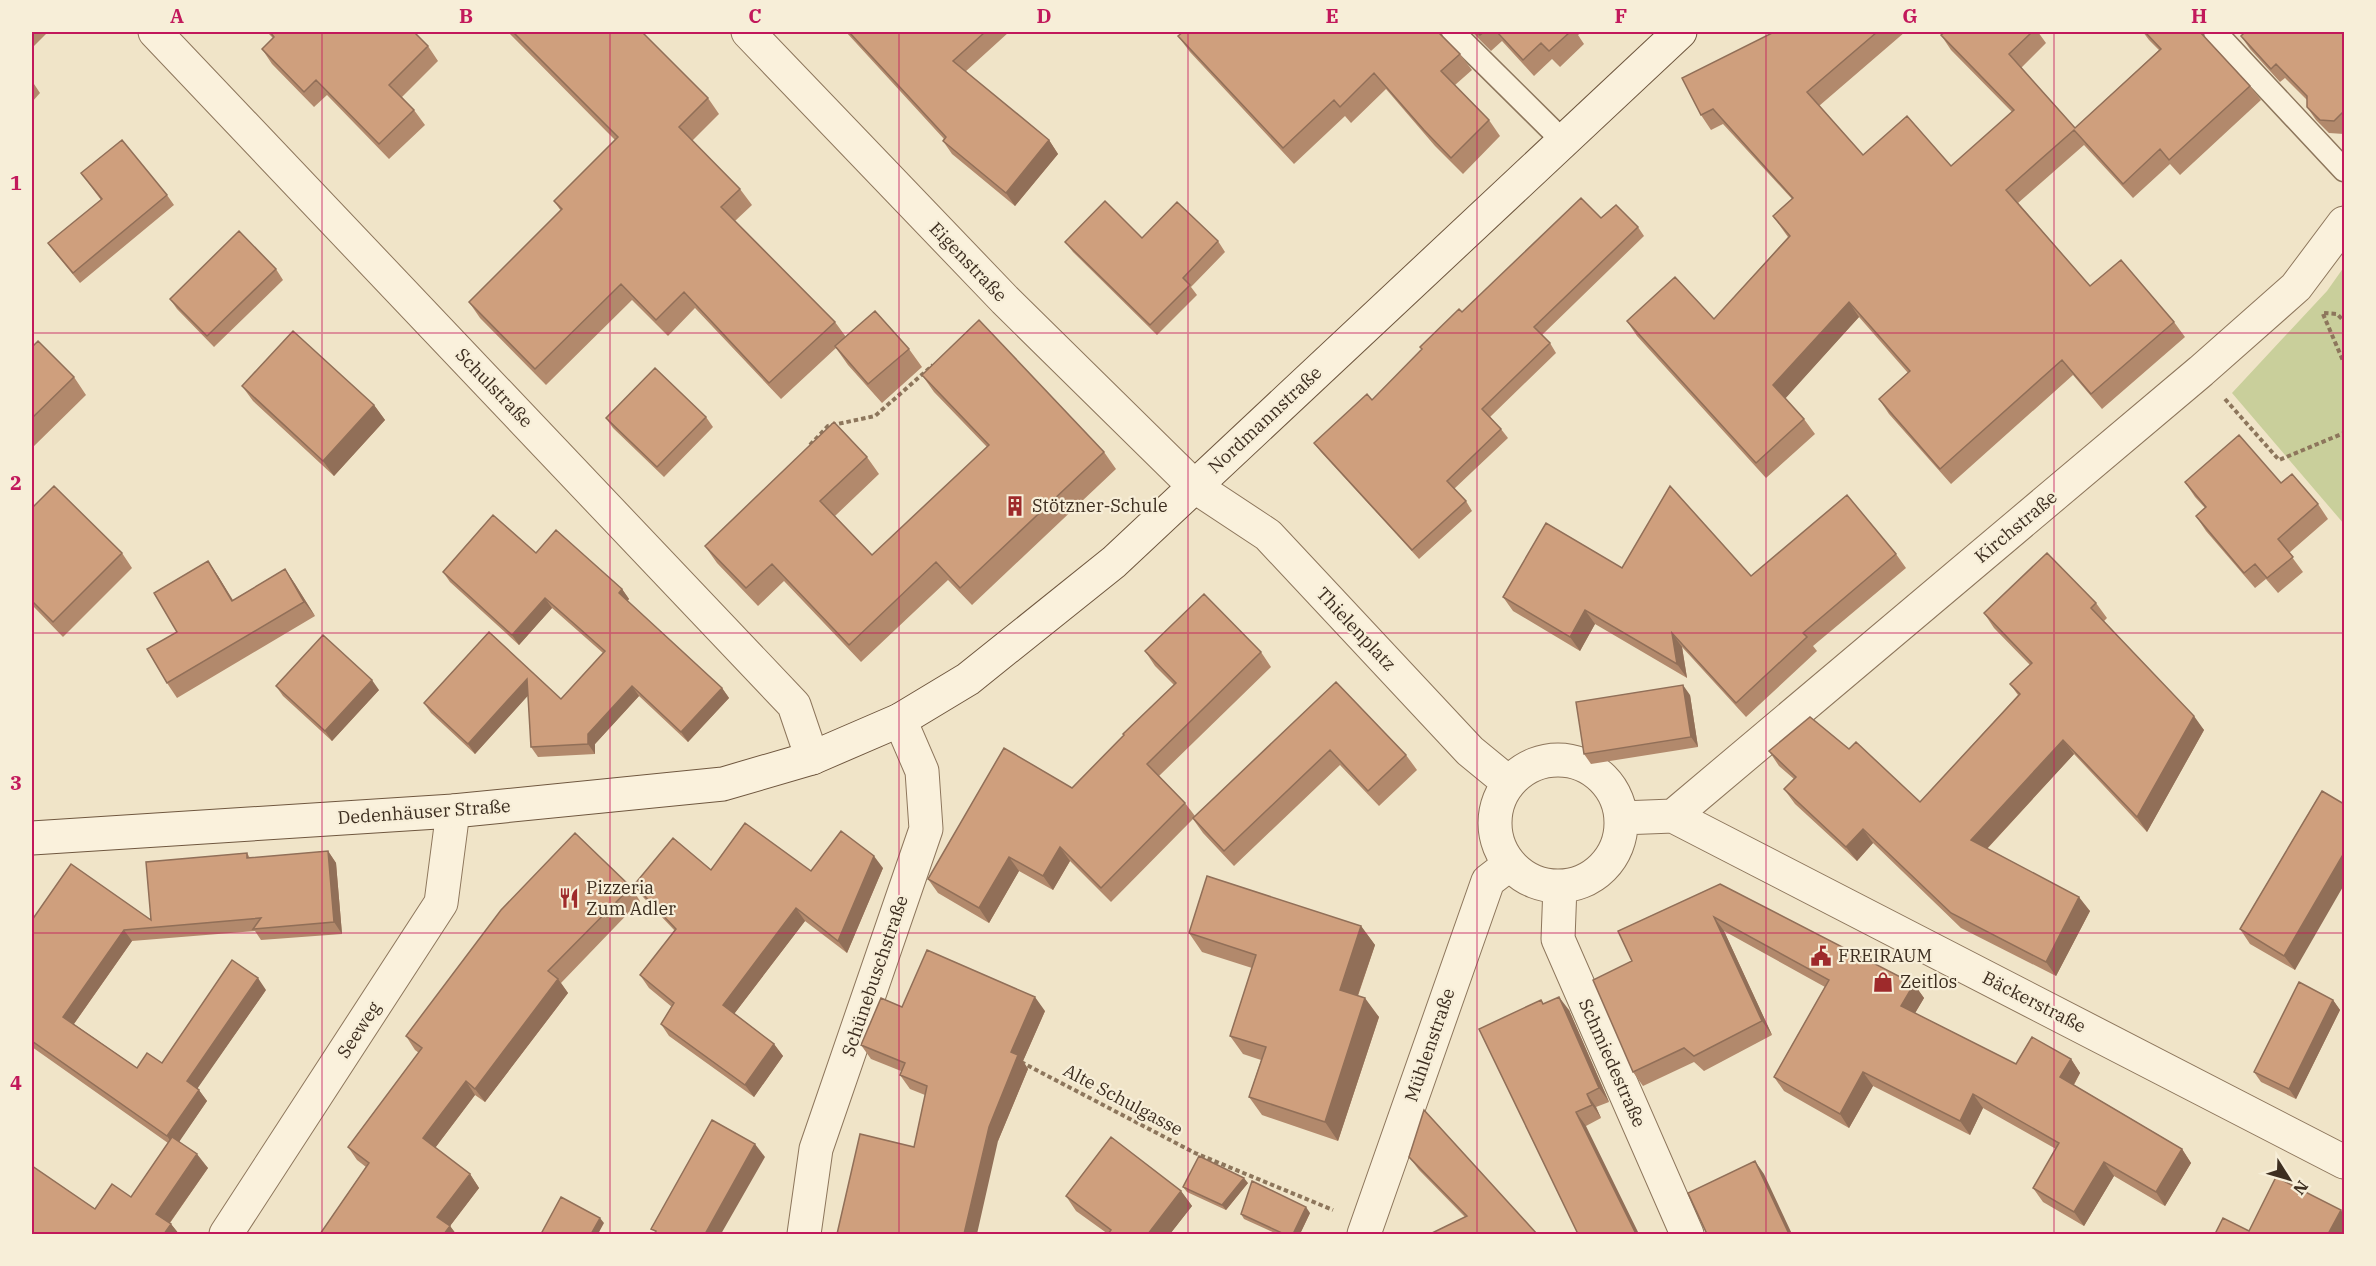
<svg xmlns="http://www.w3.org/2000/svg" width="2376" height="1266" font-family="'IBM Plex Serif',serif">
<rect width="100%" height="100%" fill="#f0e4c8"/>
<!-- green -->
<path fill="#c9cf9b" d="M2344,267V524L2232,393L2327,291Z"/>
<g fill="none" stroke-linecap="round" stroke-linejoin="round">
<!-- lane casing -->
<g stroke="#8d765c" stroke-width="25">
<path id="lane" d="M1453,32L1563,141
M2215,32L2344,170"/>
</g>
<!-- street casing -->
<g stroke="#8d765c" stroke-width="35">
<path id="street" d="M155,32L794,705L812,758
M748,32L1005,300L1194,486L1268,535L1470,751L1509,783
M1495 823a63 63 0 1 1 126 0a63 63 0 1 1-126 0Z
M1673,816L2201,371L2296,287L2344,223
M1621,818L1673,816L2344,1162
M1560,886L1558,939L1687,1234
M226,1234L441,903L453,811
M804,1234L816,1149L926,829L922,771L900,720
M1364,1234L1488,881L1510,864"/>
</g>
<!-- secondary casing -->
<g stroke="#6f573f" stroke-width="35">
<path id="secondary" d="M32,838L453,811L723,784L812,758L900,720L968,679L1114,562L1680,32"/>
</g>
<!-- path -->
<path stroke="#8d765c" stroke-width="4" stroke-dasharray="4.5 3" stroke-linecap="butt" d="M2324,313L2337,314L2344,321
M2323,314L2344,363
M2225,399L2279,460L2344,433
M810,445L828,426L875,416L933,365
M1021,1062L1195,1153L1333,1210"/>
<!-- lane -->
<use href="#lane" stroke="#faf1dc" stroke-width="22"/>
<!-- street -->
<use href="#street" stroke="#faf1dc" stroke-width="33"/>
<!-- secondary -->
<use href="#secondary" stroke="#faf1dc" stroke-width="33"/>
</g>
<!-- wall -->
<path fill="#b2896c" d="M32,32H48L32,48Z
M267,32H337L428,46L438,61L402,97L414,110L425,125L389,159L327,95L314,107L272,64L262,49L273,38Z
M508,32H642L708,98L719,114L692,141L740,189L752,205L735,221L835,322L846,337L909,349L922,367L882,403L848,365L836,348L781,399L695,308L668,336L632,300L546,385L480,318L469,302L561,211L554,201L615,140Z
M846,32H1009L965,72L1049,140L1058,154L1015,206L952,154L943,141L944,139Z
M1183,32H1441V34L1460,54L1472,70L1455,85L1489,120L1500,136L1463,174L1435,146L1386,89L1351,123L1345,116L1294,164L1190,52L1178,36Z
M1472,32H1582L1578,35L1584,44L1560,67L1552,59L1534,76L1502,41L1491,51Z
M1774,32H1905L1819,106L1863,155L1951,166L2012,112L1951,50L1941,35L1945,32H2038L2046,43L2021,68L2075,128L2159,50L2149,40L2143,32H2200L2250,86L2261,100L2180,175L2170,164L2133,198L2084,145L2018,203L2090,286L2174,322L2185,337L2102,409L2073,375L1951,484L1889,414L1879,399L1908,373L1859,317L1785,398L1804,419L1815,434L1766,478L1637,336L1627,321L1714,319L1788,237L1773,216L1792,199L1723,124L1711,130L1701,115Z
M2344,32V134L2329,133L2316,120L2307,107V100L2285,78L2280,82L2250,49L2241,36Z
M32,81L40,93L32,102Z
M81,173L167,195L174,205L80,283L56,254L48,243L101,200Z
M1601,218L1638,227L1644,236L1542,335L1550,343L1556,353L1490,417L1501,429L1508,438L1454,489L1466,501L1472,511L1419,559L1321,452L1314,443L1372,400L1422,350L1420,347L1462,312Z
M1142,238L1218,241L1225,252L1191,287L1197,295L1157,335L1073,252L1065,242Z
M276,269L283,280L214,347L177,309L170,299Z
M32,347L74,377L86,395L32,448Z
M922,375L1104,452L1116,469L972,605L948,580L861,662L784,581L758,606L717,563L705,546L867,457L879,474L835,516L872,555L987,447L934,392Z
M242,386L374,405L385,420L334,476L253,401Z
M706,417L713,427L664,477L613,428L606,418Z
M2185,482L2281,483L2318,504L2328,519L2289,553L2303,572L2278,593L2266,579L2255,588L2206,531L2196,516L2205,508L2195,497Z
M32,508L122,553L132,568L63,637L32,605Z
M536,553L622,589L629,599L627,601L722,688L729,698L688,742L639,696L595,744V754L538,757L531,747L528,695L475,754L431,713L424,703L489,632L561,699L603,653L552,608L519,645L450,582L443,572Z
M1896,554L1906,568L1813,646L1817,651L1746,717L1682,647L1687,678L1595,624L1580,651L1513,611L1503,597L1622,568L1751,576Z
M208,561L218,576L233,600L285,569L295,584L315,616L177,698L167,683L177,632Z
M2096,603L2107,618L2104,621L2204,730L2147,832L2074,754L1987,849L2090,911L2056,976L1961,928L1873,843L1857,861L1795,804L1784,789L1794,779L1779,766L1769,751L1849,749L1920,802L2018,695L2010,684L2030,665L1994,628L1984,613Z
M1145,651L1261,652L1271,667L1159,776L1185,803L1195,816L1336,682L1406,755L1417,770L1379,806L1340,765L1234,866L1203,833L1193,819L1111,902L1070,861L1053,890L1019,871L989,923L938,893L928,879L1072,788L1174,685L1155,666Z
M276,686L379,690L332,741L283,696Z
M1690,695L1698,747L1591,764L1584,754Z
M2322,791L2295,970L2250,944L2240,929Z
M328,851L336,863L342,934L261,940L255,931L132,941L74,1024L137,1068L162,1063L266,990L197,1088L207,1101L179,1141L208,1168L170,1223L179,1234H32L95,1209L131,1197L168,1143L32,1047V920H151L247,853L250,858Z
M883,868L847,953L805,921L734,1014L774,1044L783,1056L754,1097L669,1036L661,1024L672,1007L649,988L640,975L675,931L643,897L634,885L711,870L811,871Z
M1720,884L1914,984L1924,998L1915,1013L2016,1064L2071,1059L2080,1073L2074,1085L2182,1149L2191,1163L2165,1206L2114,1176L2084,1226L2043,1202L2033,1188L2056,1149L1983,1108L1970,1135L1873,1086L1849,1128L1784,1091L1774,1077L1825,987L1724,931L1772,1035L1704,1071L1694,1062L1643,1086L1633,1072L1632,961Z
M631,887L640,901L561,983L568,993L485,1102L475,1095L435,1148L470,1174L479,1188L450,1226L456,1234H320L366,1167L357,1160L348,1147L419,1053L415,1050L406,1036Z
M1361,926L1375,945L1358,996L1379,1017L1338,1141L1262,1115L1249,1097L1261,1060L1243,1054L1230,1036L1252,968L1202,952L1189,933Z
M1541,1000L1544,1004L1569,1010L1609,1102L1596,1107L1601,1118L1586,1126L1578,1234Z
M2333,1000L2340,1010L2296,1099L2261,1082L2254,1072Z
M902,1007L1045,1011L1023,1061L1028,1069L998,1141L914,1147L925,1095L910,1089L900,1075L901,1071L871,1059L861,1045Z
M1409,1157L1537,1234L1465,1217L1419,1170Z
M1248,1183L1226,1210L1187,1192L1183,1187Z
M1181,1191L1192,1206L1170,1234H1108L1076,1211L1066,1196Z
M1310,1213L1300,1234H1277L1244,1219L1241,1214Z"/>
<!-- shaded-wall -->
<path fill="#916f58" d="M1049,140L1058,154L1015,206L1006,193Z
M1849,302L1859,317L1784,400L1773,385Z
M374,405L385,420L334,476L323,461Z
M208,561L218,576L242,616L232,601Z
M285,569L295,584L315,616L304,602Z
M622,589L629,599L626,603L619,593Z
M545,598L552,608L519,645L512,635Z
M1585,610L1595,624L1580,651L1570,637Z
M1672,633L1682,647L1687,678L1677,664Z
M527,679L534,689L475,754L468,744Z
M372,680L379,690L332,741L325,731Z
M1683,685L1690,695L1698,747L1691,737Z
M632,686L639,696L595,744V754L588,744V734Z
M722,688L729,698L688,742L681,732Z
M2194,716L2204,730L2147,832L2137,817Z
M2063,740L2074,754L1981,855L1971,840Z
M1863,829L1873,843L1857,861L1846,847Z
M1060,847L1070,861L1053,890L1043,876Z
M328,851L336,863L342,934L334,922Z
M2344,853V885L2295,970L2284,956Z
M874,856L883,868L847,953L838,941Z
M1009,857L1019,871L989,923L979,908Z
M2079,897L2090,911L2056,976L2046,962Z
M796,908L805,921L731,1018L723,1005Z
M1714,917L1724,931L1772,1035L1762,1021Z
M1361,926L1375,945L1353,1009L1340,990Z
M124,930L132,941L71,1028L63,1017Z
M258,978L266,990L195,1092L187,1081Z
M558,979L568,993L485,1102L475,1089Z
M1914,984L1924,998L1911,1020L1901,1006Z
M1035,997L1045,1011L1023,1061L1028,1069L998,1141L977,1234H964L989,1127L1011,1052Z
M1559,997L1569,1010L1609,1102L1599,1088Z
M1365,998L1379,1017L1338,1141L1325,1122Z
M2333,1000L2340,1010L2296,1099L2289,1089Z
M774,1044L783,1056L754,1097L745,1085Z
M2071,1059L2080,1073L2070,1091L2060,1077Z
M1863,1072L1873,1086L1849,1128L1840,1114Z
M466,1081L475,1095L432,1152L423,1138Z
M199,1090L207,1101L175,1148L167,1136Z
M1587,1094L1596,1107L1601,1118L1592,1105Z
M1973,1094L1983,1108L1970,1135L1960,1121Z
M1576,1112L1586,1126L1639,1234H1636Z
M755,1144L765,1157L721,1234H705Z
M2182,1149L2191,1163L2165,1206L2156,1192Z
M197,1154L208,1168L166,1228L156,1214Z
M1755,1161L1764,1174L1792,1234H1789Z
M2104,1162L2114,1176L2084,1226L2074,1212Z
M470,1174L479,1188L450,1226L456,1234H444L437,1217Z
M1244,1178L1248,1183L1226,1210L1222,1205Z
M1181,1191L1192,1206L1170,1234H1148Z
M1306,1207L1310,1213L1300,1234H1293Z
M2341,1210L2344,1215V1234H2328Z
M600,1218L604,1223L598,1234H591Z
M171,1224L179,1234H164Z"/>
<!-- building -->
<path fill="#cf9f7d" stroke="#916f58" stroke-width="1.5" d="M270,32H414L428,46L389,85L414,110L379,144L316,80L304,92L262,49L274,37Z
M513,32H642L708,98L679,127L740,189L721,207L835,322L769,383L684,292L656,320L621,284L535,369L469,302L562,209L554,201L618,137Z
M849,32H985L953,61L1049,140L1006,193L943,141L946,137Z
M1183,32H1438L1460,54L1441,71L1489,120L1451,158L1424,130L1374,73L1340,107L1334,100L1283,148L1178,36Z
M1477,32H1484L1480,35Z
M1497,32H1570L1549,51L1541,43L1523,60Z
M1774,32H1877L1807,92L1863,155L1907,116L1951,166L2014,110L1941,35L1945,32H2032L2009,54L2075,128L2161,49L2145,32H2200L2250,86L2169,160L2160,149L2123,184L2074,130L2006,190L2090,286L2121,260L2174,322L2091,394L2062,360L1940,469L1879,399L1910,371L1849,302L1773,385L1804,419L1756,463L1627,321L1675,277L1714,319L1790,236L1773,216L1793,198L1713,109L1701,115L1682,78Z
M2245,32H2344V111L2334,121L2320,120L2307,107V96L2276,64L2271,69L2241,36Z
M122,140L167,195L73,273L48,243L102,199L81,173Z
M1581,198L1601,218L1616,205L1638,227L1534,327L1550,343L1482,409L1501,429L1447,481L1466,501L1412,550L1314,443L1367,394L1372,400L1422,349L1420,347L1459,309L1462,312Z
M1105,201L1142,238L1177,202L1218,241L1183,278L1190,285L1150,325L1065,242Z
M239,231L276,269L207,336L170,299Z
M875,311L909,349L868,384L835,346Z
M979,320L1104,452L960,588L936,562L849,645L772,564L746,588L705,546L834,422L867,457L820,501L872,555L989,445L922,375Z
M293,331L374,405L323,461L242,386Z
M38,341L74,377L32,418V347Z
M655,368L706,417L657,467L606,418Z
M2239,435L2281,483L2292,474L2318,504L2278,539L2293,557L2267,578L2255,564L2244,573L2196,516L2206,507L2185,482Z
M54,486L122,553L53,622L32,601V508Z
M1670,486L1751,576L1847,495L1896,554L1803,633L1807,637L1736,703L1672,633L1677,664L1585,610L1570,637L1503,597L1546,523L1622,568Z
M493,515L536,553L556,530L622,589L619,593L722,688L681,732L632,686L588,734V744L531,747L527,679L468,744L424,703L489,632L561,699L605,651L545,598L512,635L443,572Z
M2047,553L2096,603L2091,608L2194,716L2137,817L2063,740L1971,840L2079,897L2046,962L1951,913L1863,829L1846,847L1784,789L1796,777L1769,751L1810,717L1849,749L1856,742L1920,802L2020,694L2010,684L2032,663L1984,613Z
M208,561L232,601L285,569L304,602L167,683L147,649L177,632L154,593Z
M1204,594L1261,652L1147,764L1185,803L1101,888L1060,847L1043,876L1009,857L979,908L928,879L1004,748L1072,788L1124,735L1123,734L1176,683L1145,651Z
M323,635L372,680L325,731L276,686Z
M1336,682L1406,755L1368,791L1330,750L1224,851L1193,818Z
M1683,685L1691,737L1584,754L1576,702Z
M2322,791L2344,804V853L2284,956L2240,929Z
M745,823L811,871L841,831L874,856L838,941L796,908L723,1005L774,1044L745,1085L661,1024L674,1003L640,975L676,929L634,885L673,838L711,870Z
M575,833L631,887L548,971L558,979L475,1089L466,1081L423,1138L470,1174L437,1217L450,1226L444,1234H320L369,1163L348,1147L422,1048L406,1036L501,910Z
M328,851L334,922L253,929L261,918L124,930L63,1017L137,1068L147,1053L162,1063L232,960L258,978L187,1081L199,1090L167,1136L32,1041V920L71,864L151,920L146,862L247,853V858Z
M1207,876L1361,926L1340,990L1365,998L1325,1122L1249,1097L1266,1047L1230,1036L1256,955L1189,933Z
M1720,884L1914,984L1901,1006L2016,1064L2032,1037L2071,1059L2060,1077L2182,1149L2156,1192L2104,1162L2074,1212L2033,1188L2059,1143L1973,1094L1960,1121L1863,1072L1840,1114L1774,1077L1829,980L1714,917L1762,1021L1694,1056L1684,1048L1633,1072L1593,980L1632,961L1618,931Z
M927,950L1035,997L1011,1052L1018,1055L989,1127L964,1234H837L860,1134L914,1147L927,1086L900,1075L905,1063L861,1045L881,998L902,1007Z
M2299,982L2333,1000L2289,1089L2254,1072Z
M1559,997L1599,1088L1587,1094L1592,1105L1576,1112L1636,1234H1578L1479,1029L1541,1000L1543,1004Z
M1424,1110L1537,1234H1430L1467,1216L1409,1157Z
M712,1120L755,1144L705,1234H654L656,1231L651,1229Z
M172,1137L197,1154L156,1214L171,1224L164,1234H32V1166L95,1209L112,1184L131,1197Z
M1111,1137L1181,1191L1148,1234H1108L1111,1230L1066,1196Z
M1199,1156L1244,1178L1222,1205L1183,1187Z
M1755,1161L1789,1234H1707L1688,1193Z
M2276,1177L2341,1210L2328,1234H2215L2223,1218L2249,1231Z
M1252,1181L1306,1207L1293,1234H1284L1241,1214Z
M561,1197L600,1218L591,1234H541Z"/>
<!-- grid -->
<path fill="none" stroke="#c2185b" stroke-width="1.5" stroke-opacity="0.55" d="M322,32V1234M610,32V1234M899,32V1234M1188,32V1234M1477,32V1234M1766,32V1234M2054,32V1234M32,333H2344M32,633H2344M32,933H2344"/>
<!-- icons -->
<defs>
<g id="building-bare" transform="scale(1.62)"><path d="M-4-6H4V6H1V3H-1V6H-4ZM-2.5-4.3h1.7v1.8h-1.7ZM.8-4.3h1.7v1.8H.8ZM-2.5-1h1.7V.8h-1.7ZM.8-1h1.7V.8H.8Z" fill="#9e2a2b" stroke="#f7eed8" stroke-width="2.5" paint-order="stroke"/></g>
<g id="restaurant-bare" transform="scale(1.62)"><path d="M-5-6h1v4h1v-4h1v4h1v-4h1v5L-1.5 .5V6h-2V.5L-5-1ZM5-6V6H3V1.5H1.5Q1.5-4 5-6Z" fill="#9e2a2b" stroke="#f7eed8" stroke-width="2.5" paint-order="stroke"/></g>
<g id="civic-bare" transform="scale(1.62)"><path d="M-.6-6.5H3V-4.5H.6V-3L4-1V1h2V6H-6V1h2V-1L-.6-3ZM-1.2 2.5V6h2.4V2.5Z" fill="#9e2a2b" stroke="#f7eed8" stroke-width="2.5" paint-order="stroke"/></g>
<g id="shop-bare" transform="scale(1.62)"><path d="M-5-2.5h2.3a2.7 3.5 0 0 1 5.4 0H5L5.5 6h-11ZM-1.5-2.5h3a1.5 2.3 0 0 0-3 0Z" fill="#9e2a2b" stroke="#f7eed8" stroke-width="2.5" paint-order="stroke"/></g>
</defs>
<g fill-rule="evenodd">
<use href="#building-bare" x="1015" y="506"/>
<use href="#restaurant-bare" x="569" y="898"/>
<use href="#civic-bare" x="1821" y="956"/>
<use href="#shop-bare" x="1883" y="982"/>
</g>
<g text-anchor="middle" stroke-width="4.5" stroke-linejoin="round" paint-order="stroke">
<!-- street labels -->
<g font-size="18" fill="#3d2e20" stroke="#f7eed8">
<text transform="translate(968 262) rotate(46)" y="6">Eigenstraße</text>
<text transform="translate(494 388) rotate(46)" y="6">Schulstraße</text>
<text transform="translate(1265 420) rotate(-43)" y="6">Nordmannstraße</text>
<text transform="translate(2016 527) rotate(-40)" y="6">Kirchstraße</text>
<text transform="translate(1356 629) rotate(47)" y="6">Thielenplatz</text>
<text transform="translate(424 812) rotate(-4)" y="6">Dedenhäuser Straße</text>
<text transform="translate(875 976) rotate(-71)" y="6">Schünebuschstraße</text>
<text transform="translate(2034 1002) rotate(27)" y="6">Bäckerstraße</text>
<text transform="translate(359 1030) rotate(-57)" y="6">Seeweg</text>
<text transform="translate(1430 1045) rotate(-71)" y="6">Mühlenstraße</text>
<text transform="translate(1612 1063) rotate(66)" y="6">Schmiedestraße</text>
<text transform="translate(1123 1100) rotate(28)" y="6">Alte Schulgasse</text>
</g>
<!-- poi labels -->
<g font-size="18" fill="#3d2e20" stroke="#f7eed8" text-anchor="start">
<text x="1032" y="512">Stötzner-Schule</text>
<text x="586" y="894">Pizzeria<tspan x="586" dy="21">Zum Adler</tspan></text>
<text x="1838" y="962">FREIRAUM</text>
<text x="1900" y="988">Zeitlos</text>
</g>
</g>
<!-- border -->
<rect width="2376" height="1266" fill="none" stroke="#f7eed8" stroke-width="66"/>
<!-- north arrow -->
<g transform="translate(2289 1179) rotate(127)" stroke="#f7eed8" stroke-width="4.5" paint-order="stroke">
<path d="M0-4.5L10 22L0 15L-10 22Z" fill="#3d2e20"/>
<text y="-9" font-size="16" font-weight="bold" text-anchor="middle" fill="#3d2e20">N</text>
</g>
<rect x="33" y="33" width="2310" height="1200" fill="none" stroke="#c2185b" stroke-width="2"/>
<g font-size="20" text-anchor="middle" font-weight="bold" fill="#c2185b">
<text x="177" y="23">A</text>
<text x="466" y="23">B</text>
<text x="755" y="23">C</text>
<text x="1044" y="23">D</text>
<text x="1332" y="23">E</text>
<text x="1621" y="23">F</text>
<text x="1910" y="23">G</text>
<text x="2199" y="23">H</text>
<text x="16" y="190">1</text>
<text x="16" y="490">2</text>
<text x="16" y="790">3</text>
<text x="16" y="1090">4</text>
</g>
</svg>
